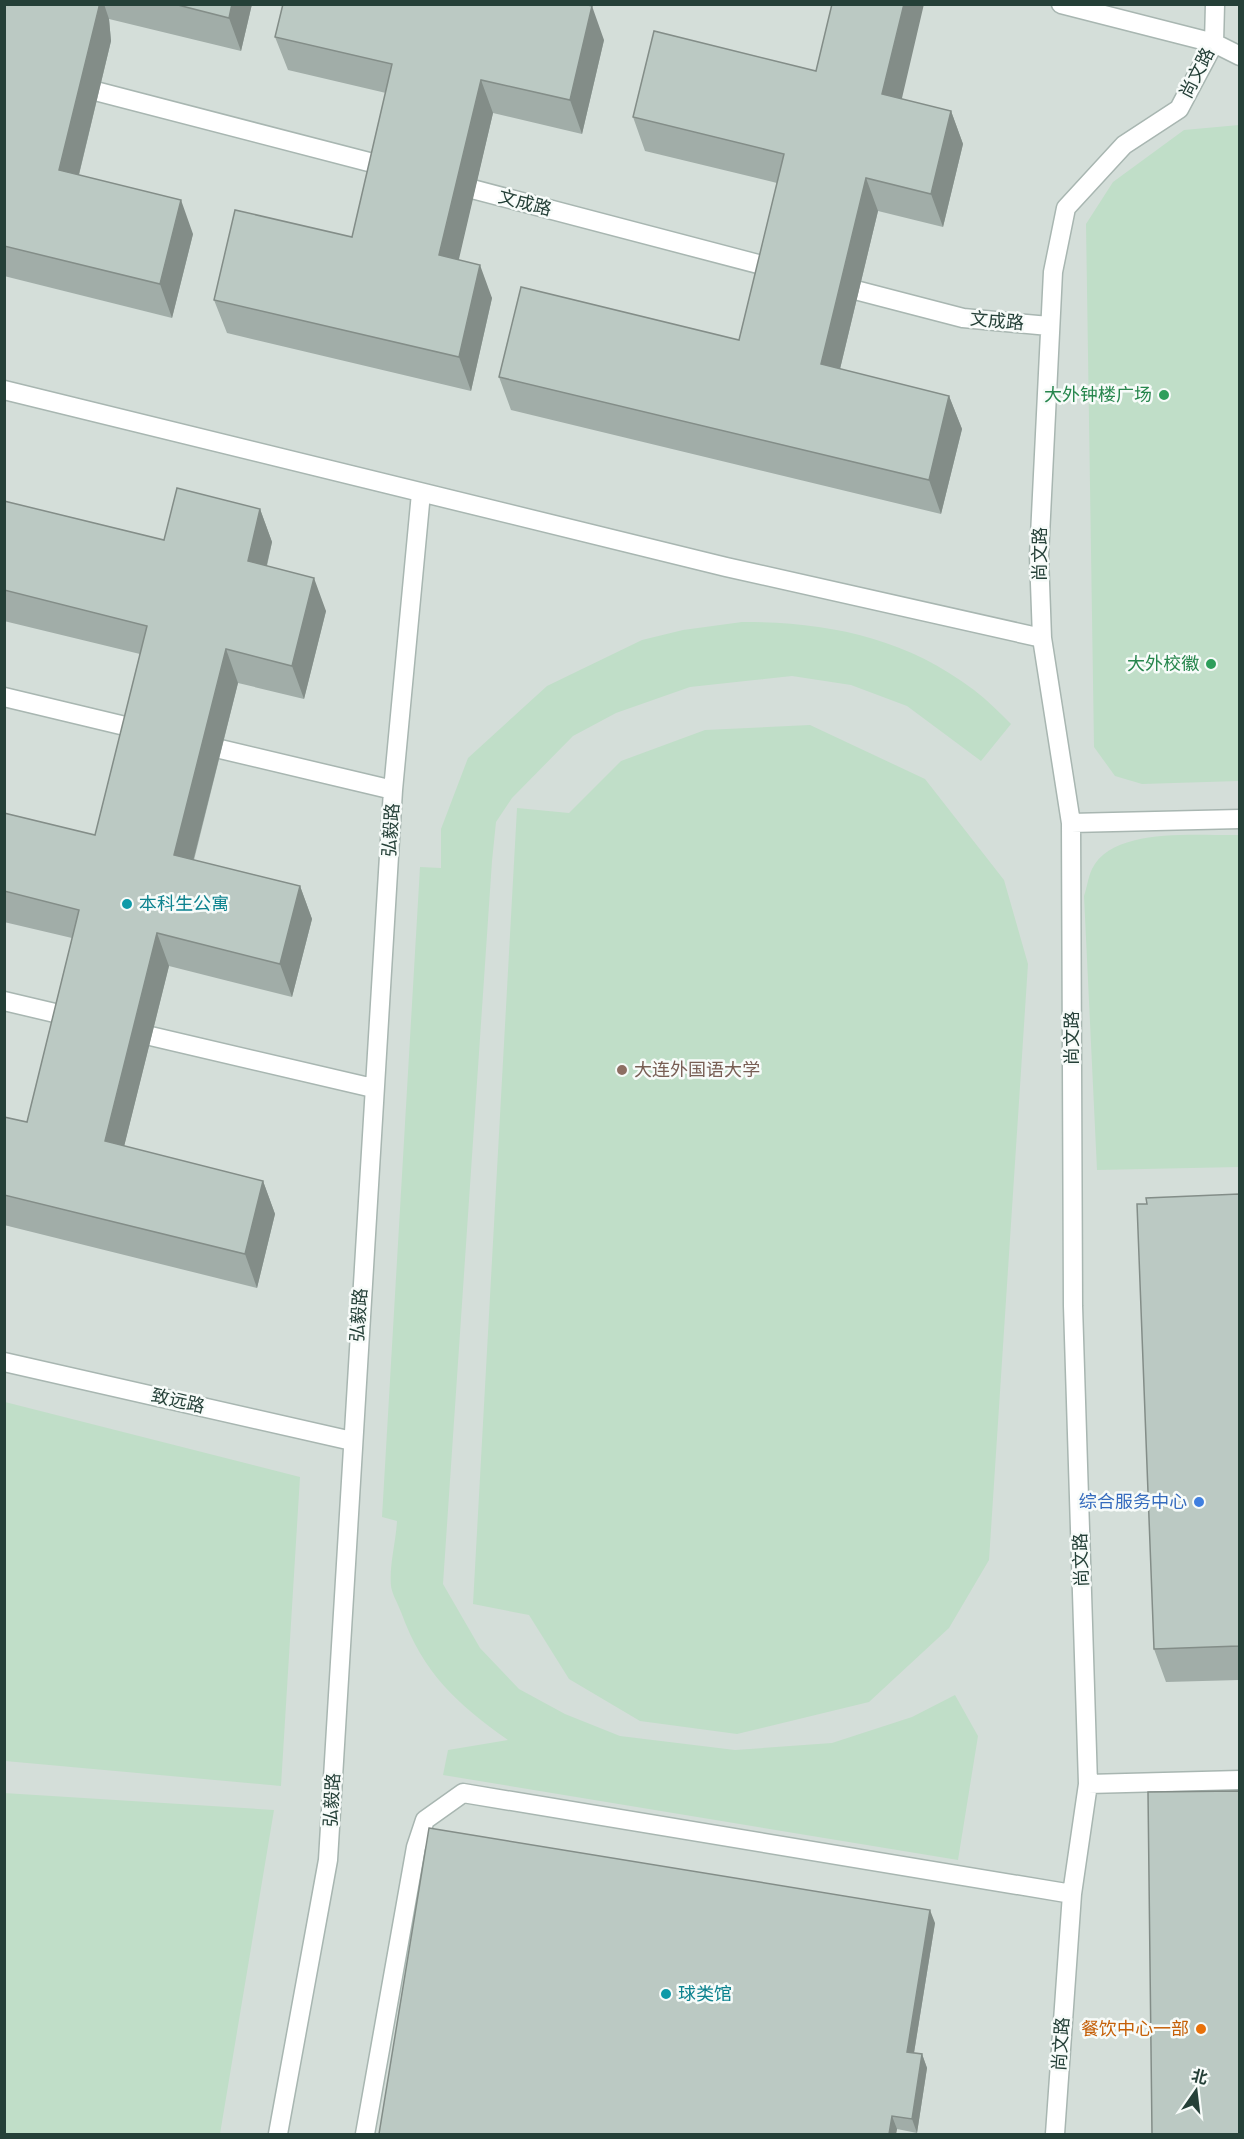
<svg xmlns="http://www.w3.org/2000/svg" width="1244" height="2139" font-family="Overpass,'Noto Sans SC',sans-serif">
<rect width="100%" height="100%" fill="#e6eeea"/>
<!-- built -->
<path fill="#d4ded9" d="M5,5H1239V2134H5Z"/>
<!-- grass -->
<path fill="#c0dec8" d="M1239,125V781L1142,784L1115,776L1094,747L1086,224L1113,182L1184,130Z
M742,622C827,622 904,637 974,690C987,700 999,712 1011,724L981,761L907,706L851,685L792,676L690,687L616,713L573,736L512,798L496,822L492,861L443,1584L480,1648L519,1689L565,1714L620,1736L735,1750L832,1743L912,1717L955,1695L978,1736L958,1860L443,1775L448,1750L508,1740C456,1703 423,1673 401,1612C398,1604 392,1594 391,1586C389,1566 396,1541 397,1521L382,1517L420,867L441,868V829L468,758L547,686L642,640L683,630Z
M810,725L925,779L1004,880L1028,964L989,1560L949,1628L869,1702L737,1734L640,1721L569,1679L529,1615L473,1604L517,808L569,813L621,761L705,730Z
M1239,835V1167L1097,1170L1084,896C1087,888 1088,877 1092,869C1113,826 1199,836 1239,835Z
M5,1402L300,1477L281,1786L5,1761Z
M4,1793L274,1810L220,2134H5Z"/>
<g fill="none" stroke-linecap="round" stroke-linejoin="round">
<!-- street casing -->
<g stroke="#a8b6b1" stroke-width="21">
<path id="street" d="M1061,4L1214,43L1240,56
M76,86L392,168
M453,184L781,270
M836,285L963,318L1049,326
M4,390L726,567L1042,638
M4,697L146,731
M199,744L393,790
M1071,823L1240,819
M4,1001L76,1018
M129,1031L373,1088
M4,1362L352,1441
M1088,1784L1240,1780
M278,2134L328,1860L393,790L421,493
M365,2134L416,1847L425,1820L463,1793L1072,1894
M1055,2134L1072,1894L1088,1784L1073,1306L1071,823L1042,638L1039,556L1053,272L1066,208L1124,145L1179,109L1214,43L1215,4"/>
</g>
<!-- street -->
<use href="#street" stroke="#fff" stroke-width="18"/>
</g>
<!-- wall -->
<path fill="#a1ada8" d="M4,4H252L241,51L109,19L111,41L79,175L193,234L172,318L4,276Z
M275,37L604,40L582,134L493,113L458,260L492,298L471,391L227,333L214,300L352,237L386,93L288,70Z
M901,99L951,111L963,144L943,227L878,211L840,369L949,396L962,429L941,514L511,410L499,377L739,340L777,183L645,151L633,117Z
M4,501L164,540L260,509L272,542L267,566L326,611L304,699L238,683L194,860L300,886L312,919L292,997L169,966L124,1146L263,1181L275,1214L257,1288L4,1225V1117L27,1122L72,938L4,922V813L95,835L140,654L4,621Z
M1239,1194V1680L1166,1682L1154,1649L1147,1204Z
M935,1923L914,2053L922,2054L927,2068L917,2133L897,2129L896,2134H379Z"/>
<!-- shaded-wall -->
<path fill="#838d88" d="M99,4H104L109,19L111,41L72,203L59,170Z
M232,4H252L241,51L229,18Z
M904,4H924L895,128L882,94Z
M592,6L604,40L582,134L570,100Z
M481,80L493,113L452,289L439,255Z
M951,111L963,144L943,227L931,194Z
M866,178L878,211L833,398L821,364Z
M181,200L193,234L172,318L160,284Z
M480,265L492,298L471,391L459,357Z
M949,396L962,429L941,514L929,480Z
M260,509L272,542L260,594L248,561Z
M314,578L326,611L304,699L292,666Z
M226,649L238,683L186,889L174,855Z
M300,886L312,919L292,997L280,964Z
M157,933L169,966L117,1175L105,1141Z
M263,1181L275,1214L257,1288L245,1254Z
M930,1910L935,1923L912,2065L907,2052Z
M922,2054L927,2068L917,2133L912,2119Z
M892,2116L897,2129L896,2134H889Z"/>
<!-- building -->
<path fill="#bbc9c3" stroke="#838d88" stroke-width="1.5" d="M4,4H99V7L59,170L181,200L160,284L4,246Z
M174,4H232L229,18Z
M283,4H584L592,6L570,100L481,80L439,255L480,265L459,357L214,300L235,210L352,237L392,64L275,37Z
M832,4H904L882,94L951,111L931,194L866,178L821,364L949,396L929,480L499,377L521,287L739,340L784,154L633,117L654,31L816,71Z
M177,488L260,509L248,561L314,578L292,666L226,649L174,855L300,886L280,964L157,933L105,1141L263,1181L245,1254L4,1195V1117L27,1122L79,910L4,891V813L95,835L147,626L4,590V501L164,540Z
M1239,1194V1646L1154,1649L1137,1204H1147L1146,1198Z
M1239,1791V2134H1152L1148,1792Z
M429,1828L930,1910L907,2052L922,2054L912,2119L892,2116L889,2134H379Z"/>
<!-- markers -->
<g fill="#2e9e5b" stroke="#f7fbf9" stroke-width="2">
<circle cx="1164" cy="395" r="6"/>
<circle cx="1211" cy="664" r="6"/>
</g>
<g fill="#0f9aa8" stroke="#f7fbf9" stroke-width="2">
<circle cx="127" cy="904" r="6"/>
<circle cx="666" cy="1994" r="6"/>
</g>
<circle fill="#8d6e63" stroke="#f7fbf9" stroke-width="2" cx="622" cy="1070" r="6"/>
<circle fill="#3f7fe0" stroke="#f7fbf9" stroke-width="2" cx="1199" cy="1502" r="6"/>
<circle fill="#e8710a" stroke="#f7fbf9" stroke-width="2" cx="1201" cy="2029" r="6"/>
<g text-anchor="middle" stroke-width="5" stroke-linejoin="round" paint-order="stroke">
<!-- street labels -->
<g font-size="18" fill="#254038" stroke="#f7fbf9">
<text transform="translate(1197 73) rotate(-63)" y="6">尚文路</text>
<text transform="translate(525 203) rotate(15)" y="6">文成路</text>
<text transform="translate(997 321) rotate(5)" y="6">文成路</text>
<text transform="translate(1040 554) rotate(-90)" y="6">尚文路</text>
<text transform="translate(391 830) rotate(-86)" y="6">弘毅路</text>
<text transform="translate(1072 1038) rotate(-90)" y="6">尚文路</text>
<text transform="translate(359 1315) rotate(-86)" y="6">弘毅路</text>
<text transform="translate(178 1401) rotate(13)" y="6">致远路</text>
<text transform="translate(1081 1560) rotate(-92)" y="6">尚文路</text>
<text transform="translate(332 1800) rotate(-87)" y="6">弘毅路</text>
<text transform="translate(1061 2044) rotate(-86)" y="6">尚文路</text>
</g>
<!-- leisure labels -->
<g font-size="18" fill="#27864d" stroke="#f7fbf9" text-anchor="end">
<text x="1152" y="401">大外钟楼广场</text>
<text x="1199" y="670">大外校徽</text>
</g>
<!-- culture labels -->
<g font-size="18" fill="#0d838f" stroke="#f7fbf9" text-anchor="start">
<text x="139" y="910">本科生公寓</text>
<text x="678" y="2000">球类馆</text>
</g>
<!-- education labels -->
<g font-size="18" fill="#785e54" stroke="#f7fbf9" text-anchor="start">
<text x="634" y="1076">大连外国语大学</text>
</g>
<!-- shop labels -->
<g font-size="18" fill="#366cbe" stroke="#f7fbf9" text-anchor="end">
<text x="1187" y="1508">综合服务中心</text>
</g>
<!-- food labels -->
<g font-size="18" fill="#c56008" stroke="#f7fbf9" text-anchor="end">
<text x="1189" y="2035">餐饮中心一部</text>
</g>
</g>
<!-- border -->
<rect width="1244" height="2139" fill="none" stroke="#254038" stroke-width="12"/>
<!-- north arrow -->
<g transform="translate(1196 2091) rotate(14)" stroke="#f7fbf9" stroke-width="4.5" paint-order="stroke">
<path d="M0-4.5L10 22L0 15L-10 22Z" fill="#254038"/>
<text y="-9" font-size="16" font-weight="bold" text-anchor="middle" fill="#254038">北</text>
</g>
</svg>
